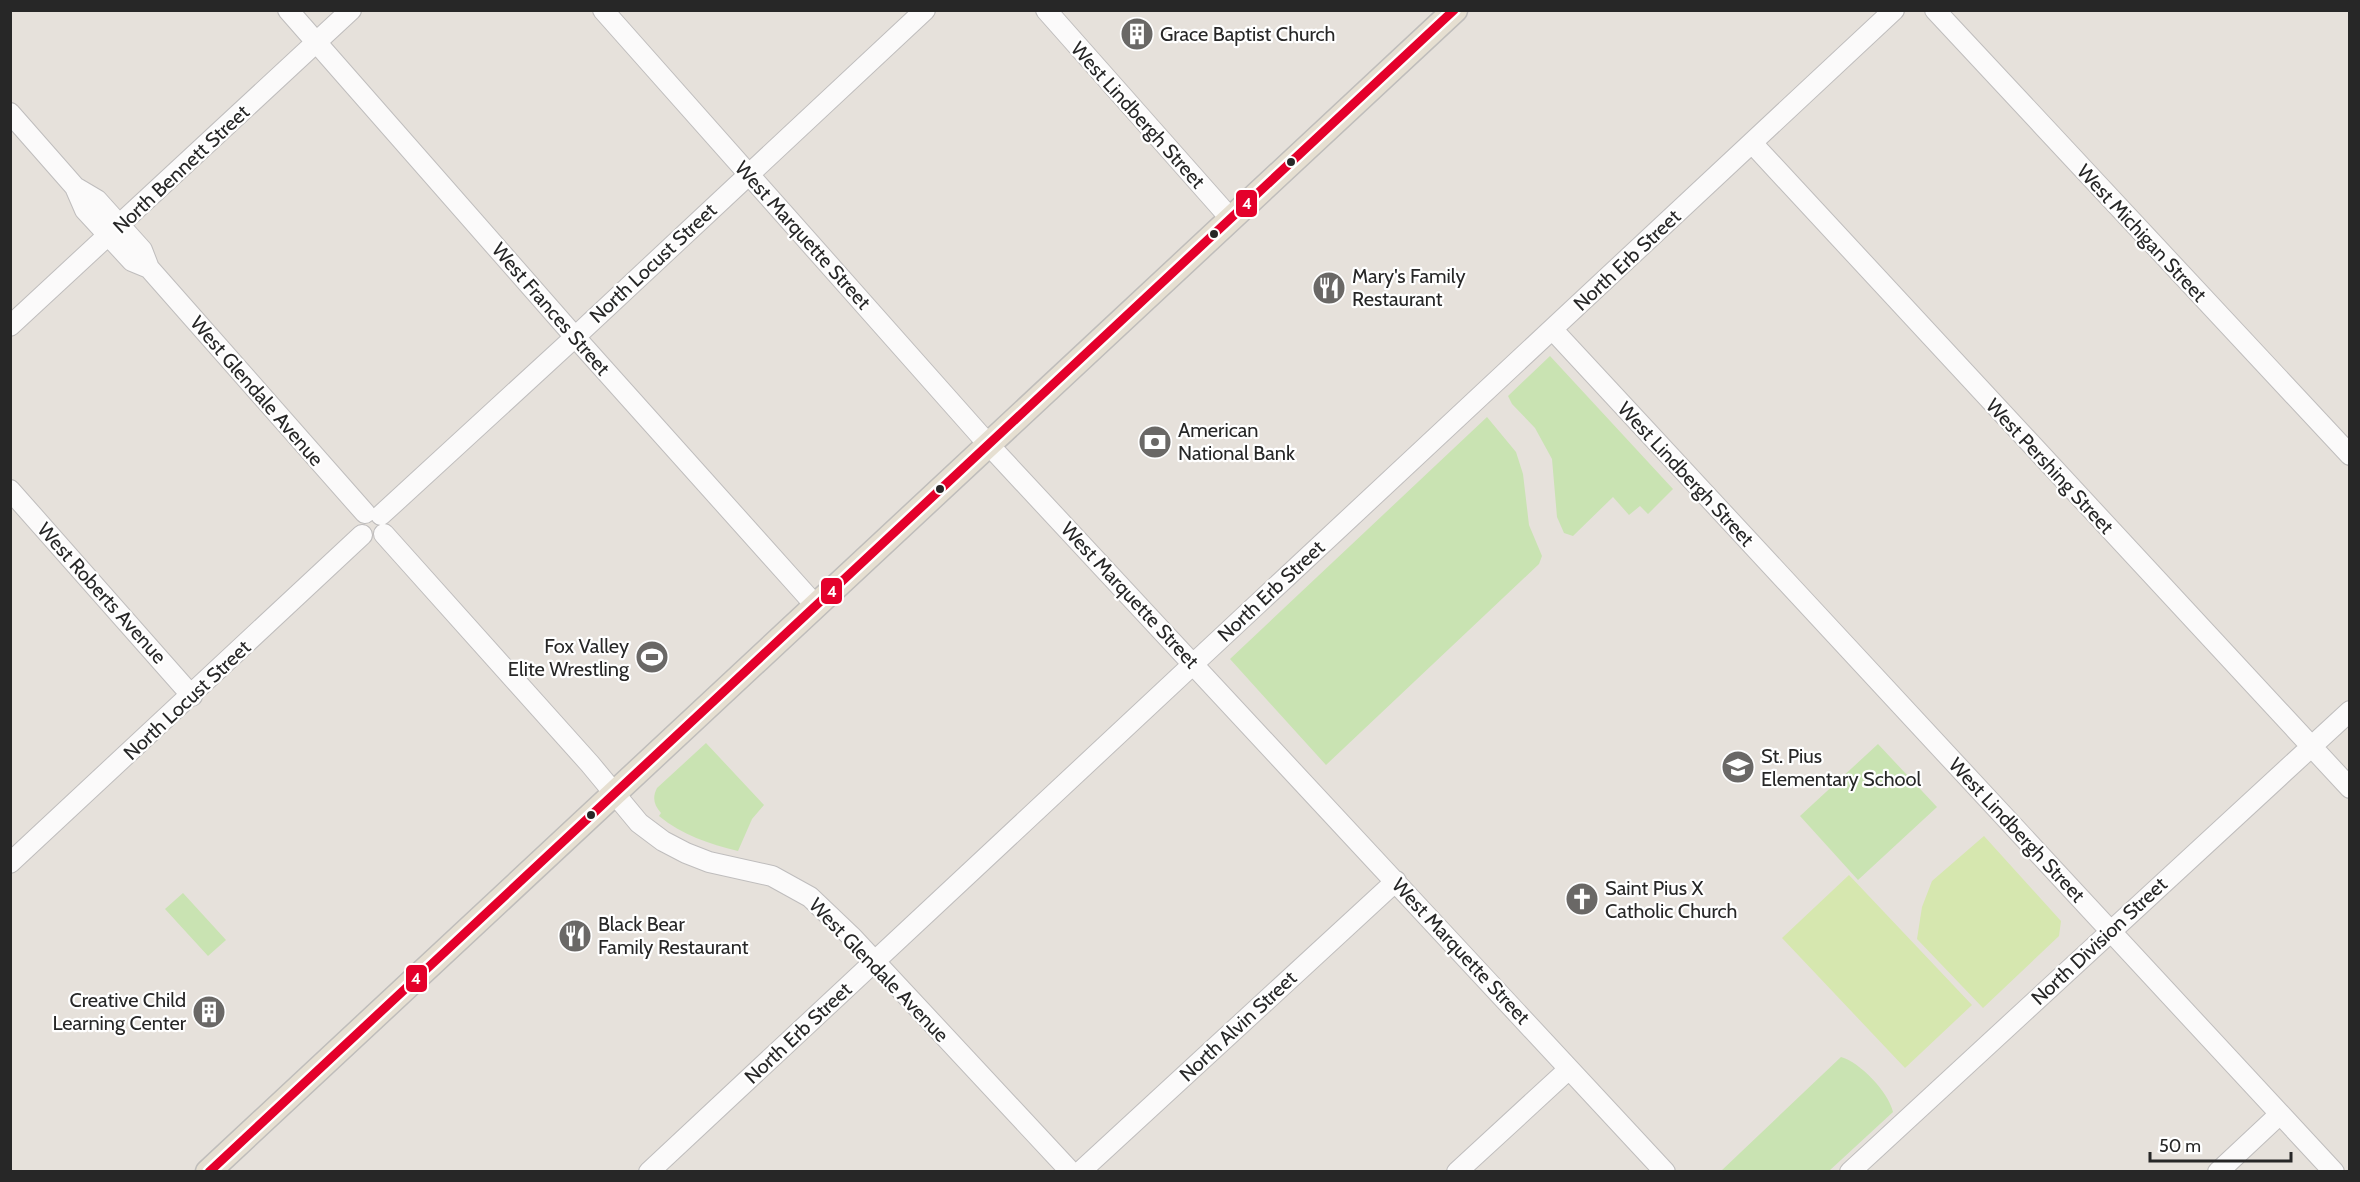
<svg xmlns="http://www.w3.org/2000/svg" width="2360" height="1182" font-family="Cabin,sans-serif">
<rect width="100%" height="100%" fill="#e6e1db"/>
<!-- green -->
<path fill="#c9e3b2" d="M1550,356L1673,489L1648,514L1640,506L1629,515L1613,497L1573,536L1564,533L1557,517L1552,459L1535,428L1512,404L1508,396Z
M1487,417L1516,452L1523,474L1529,525L1542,556L1539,564L1326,765L1230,659Z
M706,743L764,805L752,819L738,851C709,844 682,835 659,816L661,813C654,805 652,798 657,788Z
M1878,744L1937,807L1858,880L1800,816Z
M183,893L226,940L208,956L165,909Z
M1841,1057C1860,1062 1889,1093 1893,1112L1829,1171H1721Z"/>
<!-- pitch -->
<path fill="#d6e7af" d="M1984,836L2061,921L2059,936L1983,1008L1917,939L1922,907L1932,881Z
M1849,875L1972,1005L1905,1068L1782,938Z"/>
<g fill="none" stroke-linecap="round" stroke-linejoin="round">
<!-- minor casing -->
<g stroke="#bfbdbd" stroke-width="22">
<path id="minor" d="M288,10L575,337L816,606
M603,10L988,444L1665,1172
M1046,10L1231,219
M1935,10L2350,455
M10,113L75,187L97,200L142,250L149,268L365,513
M1752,143L2350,788
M75,187L85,210L132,261L149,268
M10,326L351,10
M1553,330L2334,1172
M10,490L192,696
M381,515L575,337L925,10
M384,534L590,764L639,823L663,841L686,853L709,862L772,876L810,897L853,938L1071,1172
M10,863L362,535
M649,1172L1894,10
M1080,1172L1396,881
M1457,1172L1569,1069
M1850,1172L2350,711
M2218,1172L2280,1114"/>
</g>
<!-- major casing -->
<g stroke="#bfbdbb" stroke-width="27">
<path id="major" d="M208,1172L1455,10"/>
</g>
<!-- minor -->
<use href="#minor" stroke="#fbfafa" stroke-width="20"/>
<!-- major -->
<use href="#major" stroke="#e6dfd1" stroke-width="24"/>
<!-- bus-1 casing -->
<g stroke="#fff" stroke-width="14">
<path id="bus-1" d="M209,1172L1454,10"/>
</g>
<!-- bus-1 -->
<use href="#bus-1" stroke="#e4002b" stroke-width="9"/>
</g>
<!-- icons -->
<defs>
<g id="building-disc" transform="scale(1.725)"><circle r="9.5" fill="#6a6866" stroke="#fff"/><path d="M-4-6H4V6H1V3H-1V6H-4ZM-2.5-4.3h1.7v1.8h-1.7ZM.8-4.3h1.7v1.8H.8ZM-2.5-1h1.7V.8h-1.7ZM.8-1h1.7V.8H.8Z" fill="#fff"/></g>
<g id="restaurant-disc" transform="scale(1.725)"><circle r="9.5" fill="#6a6866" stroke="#fff"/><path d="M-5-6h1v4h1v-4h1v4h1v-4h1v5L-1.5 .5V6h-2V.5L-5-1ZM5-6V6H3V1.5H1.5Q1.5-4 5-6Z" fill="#fff"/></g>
<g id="bank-disc" transform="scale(1.725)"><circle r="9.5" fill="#6a6866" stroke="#fff"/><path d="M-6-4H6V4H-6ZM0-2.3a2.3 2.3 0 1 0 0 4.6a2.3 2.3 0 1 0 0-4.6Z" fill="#fff"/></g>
<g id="stadium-disc" transform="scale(1.725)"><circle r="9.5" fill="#6a6866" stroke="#fff"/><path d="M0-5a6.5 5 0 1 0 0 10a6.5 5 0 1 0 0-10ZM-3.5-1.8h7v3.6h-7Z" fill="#fff"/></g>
<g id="school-disc" transform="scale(1.725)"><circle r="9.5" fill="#6a6866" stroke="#fff"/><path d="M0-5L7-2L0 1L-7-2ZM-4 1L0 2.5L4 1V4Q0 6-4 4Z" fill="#fff"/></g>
<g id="church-disc" transform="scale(1.725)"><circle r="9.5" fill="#6a6866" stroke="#fff"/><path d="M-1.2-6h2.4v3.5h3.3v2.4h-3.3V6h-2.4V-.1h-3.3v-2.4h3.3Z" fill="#fff"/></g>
</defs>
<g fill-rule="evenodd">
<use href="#building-disc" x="1137" y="34"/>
<use href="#restaurant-disc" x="1329" y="288"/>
<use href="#bank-disc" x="1155" y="442"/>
<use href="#stadium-disc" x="652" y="657"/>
<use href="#school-disc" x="1738" y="767"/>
<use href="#church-disc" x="1582" y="899"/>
<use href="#restaurant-disc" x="575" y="936"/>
<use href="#building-disc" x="209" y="1012"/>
</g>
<!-- markers -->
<g fill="#272727" stroke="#fff" stroke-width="2">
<circle cx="1291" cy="162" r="5"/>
<circle cx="1214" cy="234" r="5"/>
<circle cx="940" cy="489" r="5"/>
<circle cx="591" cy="815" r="5"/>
</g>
<g text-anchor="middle" stroke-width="4.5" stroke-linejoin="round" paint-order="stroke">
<!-- poi labels -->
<g font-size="20" fill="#272727" stroke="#fff" text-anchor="start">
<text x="1160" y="41">Grace Baptist Church</text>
<text x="1352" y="283">Mary's Family<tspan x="1352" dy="23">Restaurant</tspan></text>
<text x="1178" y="437">American<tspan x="1178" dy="23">National Bank</tspan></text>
<text x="629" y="653" text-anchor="end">Fox Valley<tspan x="629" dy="23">Elite Wrestling</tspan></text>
<text x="1761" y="763">St. Pius<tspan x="1761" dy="23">Elementary School</tspan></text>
<text x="1605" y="895">Saint Pius X<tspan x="1605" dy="23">Catholic Church</tspan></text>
<text x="598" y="931">Black Bear<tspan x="598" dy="23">Family Restaurant</tspan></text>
<text x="186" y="1007" text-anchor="end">Creative Child<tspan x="186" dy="23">Learning Center</tspan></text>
</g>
<!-- street labels -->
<g font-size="20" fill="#272727" stroke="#fff">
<text transform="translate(1138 115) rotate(48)" y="7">West Lindbergh Street</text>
<text transform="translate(181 169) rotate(-43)" y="7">North Bennett Street</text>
<text transform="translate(2142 233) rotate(47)" y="7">West Michigan Street</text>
<text transform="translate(803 235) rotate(48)" y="7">West Marquette Street</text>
<text transform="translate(1627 260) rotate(-43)" y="7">North Erb Street</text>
<text transform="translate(653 263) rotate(-43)" y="7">North Locust Street</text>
<text transform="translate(551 309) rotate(49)" y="7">West Frances Street</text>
<text transform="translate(257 391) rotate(49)" y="7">West Glendale Avenue</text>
<text transform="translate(2050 466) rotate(47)" y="7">West Pershing Street</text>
<text transform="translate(1686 474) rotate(47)" y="7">West Lindbergh Street</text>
<text transform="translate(1271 591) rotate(-43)" y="7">North Erb Street</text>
<text transform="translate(102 593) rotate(48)" y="7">West Roberts Avenue</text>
<text transform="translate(1130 595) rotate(47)" y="7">West Marquette Street</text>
<text transform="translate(187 700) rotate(-43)" y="7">North Locust Street</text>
<text transform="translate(2017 830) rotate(47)" y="7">West Lindbergh Street</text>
<text transform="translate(2099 941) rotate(-43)" y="7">North Division Street</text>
<text transform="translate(1461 951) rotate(47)" y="7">West Marquette Street</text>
<text transform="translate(879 970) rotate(46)" y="7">West Glendale Avenue</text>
<text transform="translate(1238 1026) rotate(-43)" y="7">North Alvin Street</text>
<text transform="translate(798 1033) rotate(-43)" y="7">North Erb Street</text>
</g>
</g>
<g stroke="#fff" stroke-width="2">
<rect x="1235" y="189" width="23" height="29" rx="6" fill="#e4002b"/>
<rect x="820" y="577" width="23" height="28" rx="6" fill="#e4002b"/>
<rect x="405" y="964" width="23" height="29" rx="6" fill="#e4002b"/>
</g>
<g font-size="16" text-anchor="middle" font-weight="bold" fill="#fff">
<text x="1247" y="209">4</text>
<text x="832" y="597">4</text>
<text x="416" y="984">4</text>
</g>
<!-- border -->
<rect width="2360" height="1182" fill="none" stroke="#272727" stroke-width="24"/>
<!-- scale -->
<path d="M2150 1152v9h141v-9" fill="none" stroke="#272727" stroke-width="3"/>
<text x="2159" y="1152" font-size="18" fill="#272727" stroke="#ffffff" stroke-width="4.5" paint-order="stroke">50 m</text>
</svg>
